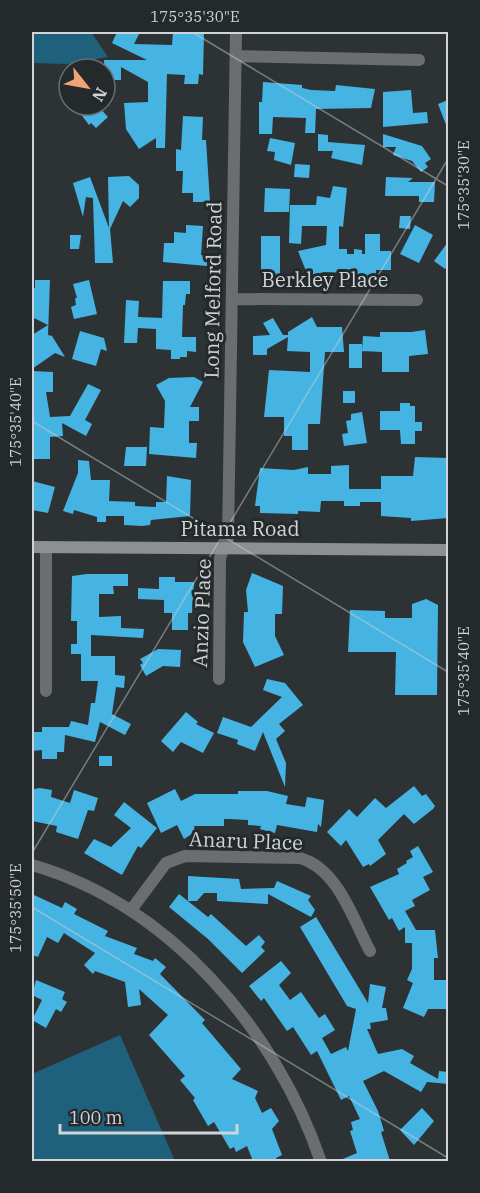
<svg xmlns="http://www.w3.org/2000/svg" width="480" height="1193" font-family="'IBM Plex Serif',serif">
<rect width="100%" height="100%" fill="#2d3335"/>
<!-- green -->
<path fill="#1f607c" d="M32,32H91L108,57L67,64L32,63Z
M120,1035L175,1161H32V1074Z"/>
<!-- building -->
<path fill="#46b4e3" d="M117,32H140L134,44L172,45L173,32H204L203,75L199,74L198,84H184L185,75L167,74L165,148H156V138L139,149L126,129L124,103L148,102V82L121,67V80H105L104,60H147L112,43Z
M263,82L302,85V88L311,90L335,91L336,85L375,89L371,108L316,109L315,133H305L306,118L273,117L272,134H259V102H262Z
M411,90L413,113L427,112L428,123L383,127V92Z
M448,100V130L438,104Z
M74,105H97L108,117L96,128L91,123L89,125Z
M183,116L203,117L202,140H206L210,202H193V193H182L183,171H176V149L181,150Z
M318,134L328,135V142L365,145L362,165L331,158L333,151H318Z
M383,134L422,146L431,159L425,163L428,167L421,172L412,161L393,155L396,147H383Z
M270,138L295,143L291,165L274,160L275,152L267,151Z
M295,164L310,165L309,178L294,177Z
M129,176L139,185V198L130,207L123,201L110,229L113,263H95L93,198L86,197L83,217L73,183L90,177L109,228L108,177Z
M386,177L413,178L408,182H435L434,202H419V196H385Z
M333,186L347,188L343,227L339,226V249H347V254H354V249L362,250V254H365V234H380V251H391V270H376V275L361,277L352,276V273L324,272L308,276L298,251L326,245L327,226H302L301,244L289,243L290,205H316L317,196L330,198Z
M265,188L290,189L289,212H264Z
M400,216H411L410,229L399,228Z
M186,225L203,226L201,255L207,256V266L163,262L164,243H174V232L186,233Z
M415,225L433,235L419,263L400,254Z
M70,235H81L79,249H70Z
M261,236H280V275H261Z
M448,242V264L445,269L434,261Z
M35,280H50L48,335L52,336L65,357L55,353L32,369V335L48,325L32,317V287L35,288Z
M89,280L97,314L74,319L71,307L76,305L75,298H77L73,284Z
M163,281H190V294H186L185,305H183L182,337H196V352L187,351V357H180V359H171V350L156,349V329L138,328L137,343H124L126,300L139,301L138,317L162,318Z
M312,317L317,327H342L344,352H325L320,424H308V450H292V436H284V417H264L269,370L310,372V352L287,351L288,337L267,349V355H253V336L270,335L263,323L273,318L283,335H288V332Z
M425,330L428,354L409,356V372H382V352L362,351L363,336L380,337V332H411Z
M80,331L104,338L107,351L101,349L96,366L72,359Z
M349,344H362V368H349Z
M32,371L53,372V392H46L50,417L70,416L88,384L101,390L85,420L92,424L86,436L62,423L63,436L50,437V459H32Z
M194,377L203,382L190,407H199V421H189V443H197L196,458L149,454L150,427L164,428L165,401L156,385L169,378Z
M343,391H355V403H343Z
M400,403H410V406H415V422H422V431H415V444H401L400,430H380V411H400Z
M362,412L367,443L344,446L342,434L348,433L346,421L351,420V414Z
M126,447H147L146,466H124Z
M415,457L448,458V518L411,521V518L381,516V502H360V506H344V501H321L320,512L298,511V514L260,513V506H255L260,468L294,470L308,467V474H331V466L349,465V489H381V476H413Z
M78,460L89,461L91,480H110L109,501L135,502V506L156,507V502H166L167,476L191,480L190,516L151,520L150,525L142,526L124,525V516H106V522H97V517L74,510L73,514L63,511L78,473Z
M32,481L55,487L48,513L32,510Z
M252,573L283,586L282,614H275V636L284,655L255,667L243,642L244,612H248L246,590Z
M87,574H128V586H113L114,594H99V617L121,616V628L144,629L143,638L91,635V656H115V675L125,676L124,688L116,687L112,714L131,724L125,735L100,722L95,742L65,735L64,752H57V759H42V750L32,751V732H42V727H69L71,721L88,725L91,703H95L98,681H81V654H71V644H77V621H71L72,576Z
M159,577H175V582H194L192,613H188V630H172V613H164V600L138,599V588L159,589Z
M426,599L438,605L437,695H395L396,652H348L350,610L385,611V618H412V604Z
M158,649L181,650L180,667L163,666L146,676L140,665L143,663L140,659Z
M267,679L285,683L303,705L279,724L285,731L276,739L286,763L285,787L263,732L255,751L237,744L238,740L217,733L223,717L251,727L282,697L263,690Z
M186,712L198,722L196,724L214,733L203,753L181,742L173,752L161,741Z
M99,756H112V766H99Z
M414,786L422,796L426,794L435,806L433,809L414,824L404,814L378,840L386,854L370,866L369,864L363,867L346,840L341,846L327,832L349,809L357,817L375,798L386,808Z
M40,788L52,790L51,797L70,803L74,790L98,798L94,811L88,810L78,839L56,832L57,826L32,821L34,789Z
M175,789L181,801L195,794H238V791H267L288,796L286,804L305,807L307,797L324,800L321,827L318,824L317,832L277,825L275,833L260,829L261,826L248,825V820L229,819H224V826H194L195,832L184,839L177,825L161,833L147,803Z
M124,802L157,828L141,848L138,846L122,875L84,853L94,839L111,847L131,828L114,815Z
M418,846L433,872L423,877L430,890L412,900L415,906L405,911L416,930H435L438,958H434V980H448V1009H428L424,1017L403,1008L413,983L407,980L412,969V943H405V927L399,931L392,918L389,920L370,887L399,874L397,869L407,863L406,861L413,857L410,851Z
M188,876L239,879L241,889L274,888L277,881L311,896L308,900L315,910L311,917L268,894V904L217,901V893H204L197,901H188Z
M179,894L208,917L211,914L246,946L259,935L265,942L261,947L265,951L242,973L208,939L169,907Z
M34,895L62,908L65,902L77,909L74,914L108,931L105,936L137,948L134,954L153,961L155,958L166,967L160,974L205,1020L202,1023L241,1069L232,1079L258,1091L255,1098L262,1113L271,1108L279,1121L272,1129L282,1155L276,1158L277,1161H253L247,1146L236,1152L234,1147L230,1149L214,1122L208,1126L193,1100L195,1098L180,1080L185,1076L149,1035L168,1015L139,989L141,1005L128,1007L125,982L95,971L93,974L84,965L95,953L64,933L58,943L47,937L38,957L32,955V901Z
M316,917L368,1003L370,984L386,987L382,1008H386L388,1020L370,1023L371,1029H367L378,1054L402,1049L414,1056L410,1063L438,1079L439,1071L448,1072V1084L427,1082L421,1092L384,1071L363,1081L378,1111L384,1131L381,1132L390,1161H338L357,1153L350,1131L353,1130L351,1122L360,1119L349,1096L341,1100L317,1051L311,1055L293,1027L287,1031L264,998L261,1001L249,986L281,961L291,973L279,985L290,1000L301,992L319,1018L325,1014L335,1030L322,1038L331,1054L346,1047L348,1051L356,1009L347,1006L300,927Z
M36,980L65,992L62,999L67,1002L61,1012L56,1009L46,1028L32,1020L42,1000L32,995Z
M422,1108L434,1121L414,1145L400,1130Z"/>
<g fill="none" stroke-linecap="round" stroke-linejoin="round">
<!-- street -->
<path stroke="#6b6e70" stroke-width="12" d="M236,56L419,60
M232,299L417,300
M219,679L220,558L228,538L236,32
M46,691V547
M32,865C168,904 276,1029 321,1162
M131,910L166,863L185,856L300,858C338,869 353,919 370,951"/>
<!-- secondary -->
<path stroke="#8c9092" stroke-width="12" d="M32,547L448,550"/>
</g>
<!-- ticks -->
<path fill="none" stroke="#d1d4d6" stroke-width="1.5" stroke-opacity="0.45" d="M192,32L448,186M32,421L448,672M32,853L448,159M32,907L448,1158"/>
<g text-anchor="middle" stroke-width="6" stroke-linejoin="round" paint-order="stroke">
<!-- street labels -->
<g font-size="20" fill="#d1d4d6" stroke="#24292b">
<text x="325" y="287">Berkley Place</text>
<text transform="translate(213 290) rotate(-89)" y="7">Long Melford Road</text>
<text x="240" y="536">Pitama Road</text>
<text transform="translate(202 613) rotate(-88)" y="7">Anzio Place</text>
<text transform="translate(246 841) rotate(2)" y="7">Anaru Place</text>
</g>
</g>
<!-- border -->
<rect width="480" height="1193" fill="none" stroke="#24292b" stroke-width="66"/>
<!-- north arrow -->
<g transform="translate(87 87) rotate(121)"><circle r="28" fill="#24292b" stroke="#696d6f" stroke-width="1.5"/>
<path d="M0-4.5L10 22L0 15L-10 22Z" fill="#efa377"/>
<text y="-9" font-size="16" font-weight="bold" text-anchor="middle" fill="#d1d4d6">N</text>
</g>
<!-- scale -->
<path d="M60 1124v9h177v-9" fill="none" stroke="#d1d4d6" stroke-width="3"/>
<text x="69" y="1124" font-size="18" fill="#d1d4d6" stroke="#24292b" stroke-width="4.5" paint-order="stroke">100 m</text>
<rect x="33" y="33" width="414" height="1127" fill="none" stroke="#d1d4d6" stroke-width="2"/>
<g font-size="15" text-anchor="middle" fill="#d1d4d6">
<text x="195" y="22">175°35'30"E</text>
<text transform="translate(464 185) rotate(-90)" y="5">175°35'30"E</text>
<text transform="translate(16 422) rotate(-90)" y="5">175°35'40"E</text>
<text transform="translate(464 671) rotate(-90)" y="5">175°35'40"E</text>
<text transform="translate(16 908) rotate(-90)" y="5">175°35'50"E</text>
</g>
</svg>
